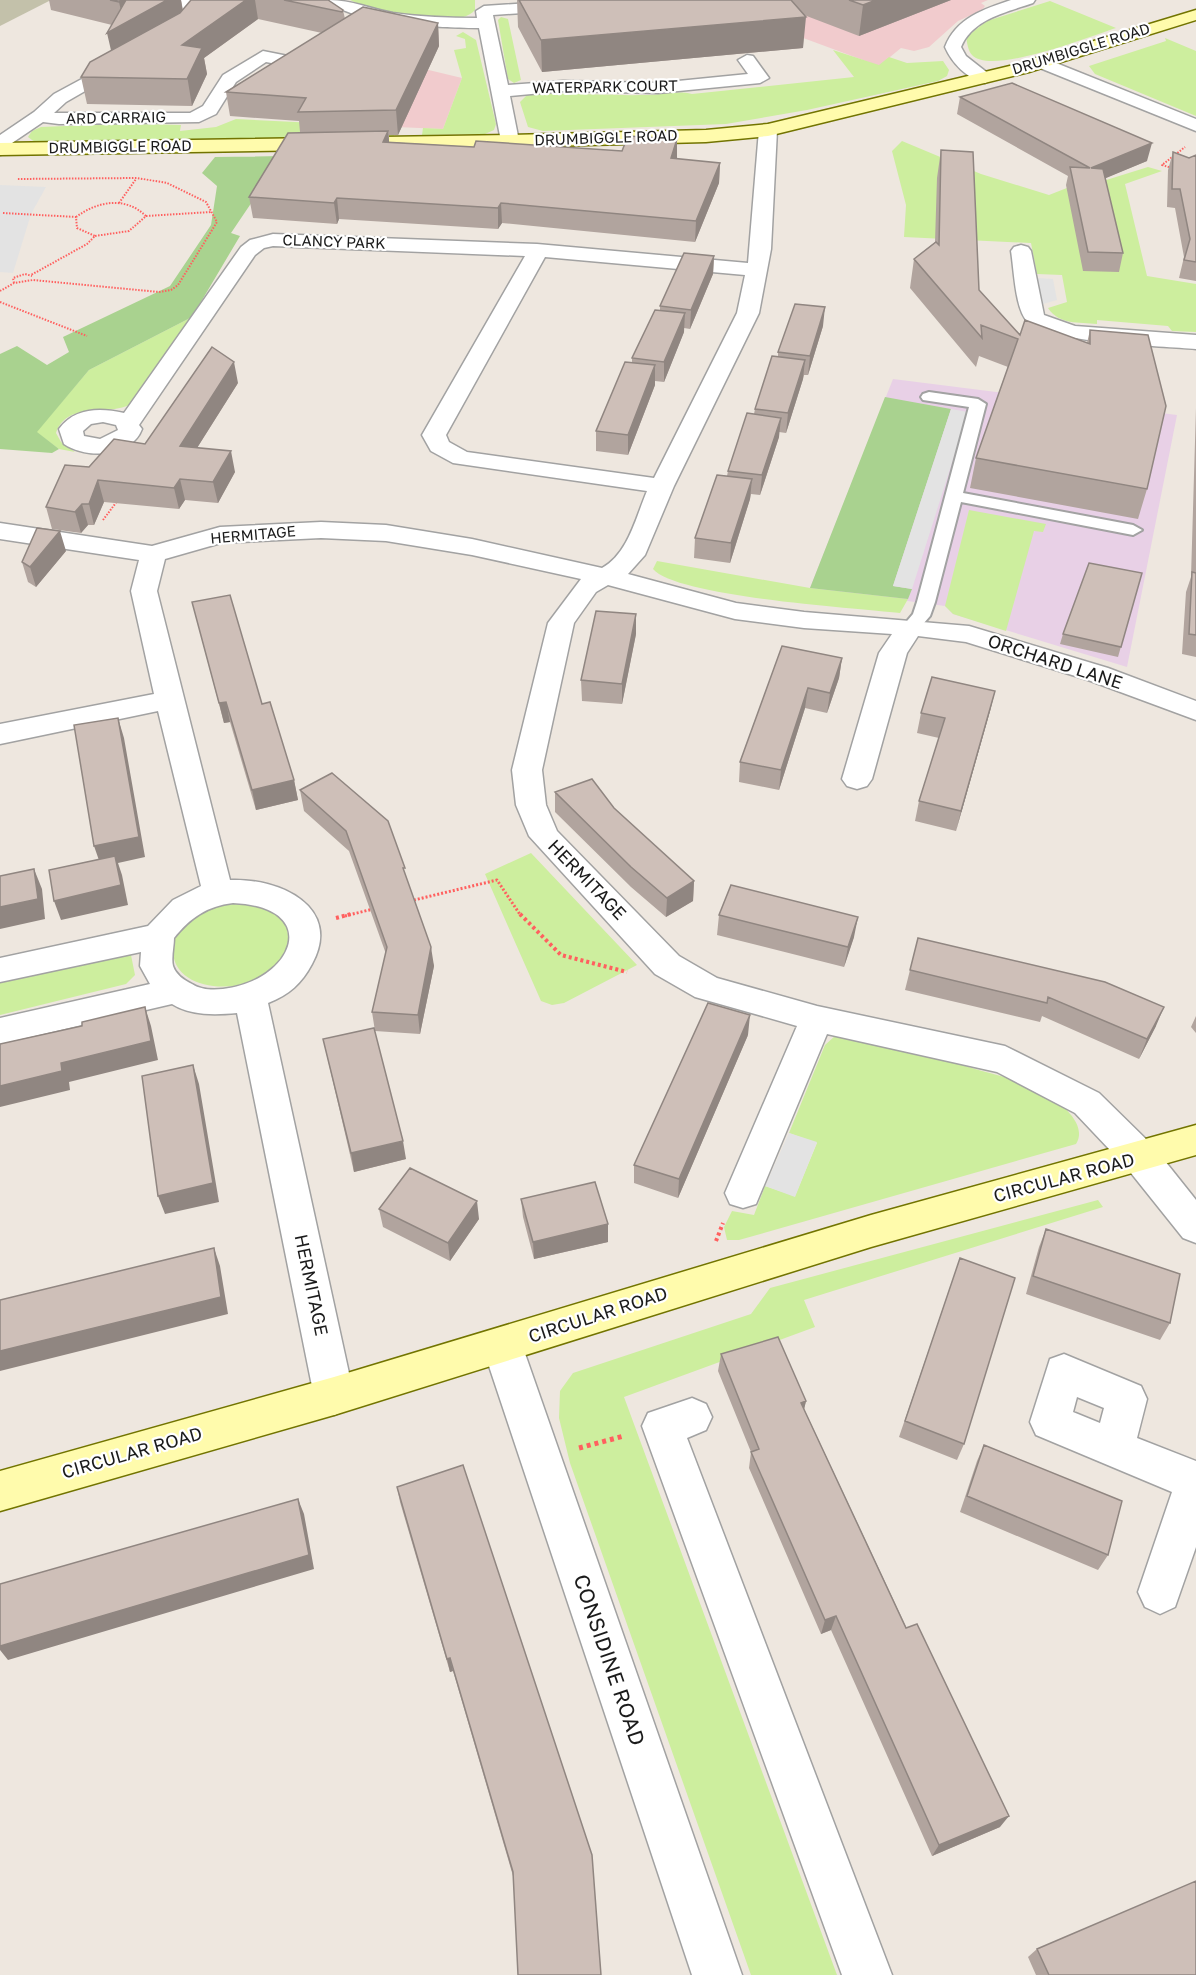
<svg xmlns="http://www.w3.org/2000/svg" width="1196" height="1975" font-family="'Golos Text',sans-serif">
<rect width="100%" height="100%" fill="#eee7df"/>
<!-- commercial -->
<path fill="#f1cbcd" d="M700,0H988L981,3L985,6L982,10L958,21L929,47L914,51L901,48L879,66Z
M383,59L462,78L443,129L326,124Z"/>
<!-- industrial -->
<path fill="#e8d0e6" d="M893,379L1177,415L1127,667L953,614L945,606L810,588Z"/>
<!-- construction -->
<path fill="#c3c1aa" d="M0,0H51L0,26Z"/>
<!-- grass -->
<path fill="#cdee9e" d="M350,0H475V10C456,32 373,11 350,0Z
M1050,1L1116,28C1091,36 991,76 972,55C968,51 967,42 966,37L987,21Z
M501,17L508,19L521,80L514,83L508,79L498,20Z
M463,32L476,40L496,124L494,130L485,134L422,135L423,128L443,129L462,78L454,50L466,48L465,39L456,36Z
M1165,38L1196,51V116L1095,74L1089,66L1166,41Z
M833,50L879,65L889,57L907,63L943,61L949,70L947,76L938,81L807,110L726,124L543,131L528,127L520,102L527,95C567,92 606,96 646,95C662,95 677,90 692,94L854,77Z
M236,119L398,127L393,137L36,143L28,137L32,131L41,127C88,125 134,123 181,125L180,131L216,127Z
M902,141L981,174L1049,195L1077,184L1087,186L1148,167L1162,171L1125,184L1147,276L1196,284V332L1172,331L1168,326L1097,320V324C1079,322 1059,325 1048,308L1067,302L1062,275L1037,274L1031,243L904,237L906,205L892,151Z
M192,317L140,395C136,398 132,403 129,405C106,416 67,401 56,433L61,442L75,452L59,449L36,432L89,370Z
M969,510L1046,524L1043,532L1034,531L1006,631L953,614L945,606Z
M657,561L810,588L908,599L900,613C856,608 677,597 653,569Z
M531,853L637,965L564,1003L552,1005L541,1001L485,874Z
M251,900L285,920C312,1001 149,1011 176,934C187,904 226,902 251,900Z
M126,952L131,955L135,975L126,984L0,1015V980Z
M849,1034C894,1045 938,1058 982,1071C1003,1077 1029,1082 1047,1094C1062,1104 1088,1125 1076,1144L739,1240H727L724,1227L732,1211L754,1215L765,1186L795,1196L817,1143L789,1133L825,1045L835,1036Z
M1098,1200L1103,1207L804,1300L815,1327L624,1397L837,1975H751L570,1463L559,1418L560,1391L573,1373L751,1314L770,1288Z"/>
<!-- forest -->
<path fill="#a9d28f" d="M283,156L231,233L240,236L192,317L89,370L37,432L59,449L52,453L0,449V354L17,346L47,365L69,352L63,337L170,286L211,225L217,186L202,173L215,157Z
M885,397L951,409L893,586L912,589L908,599L810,588Z"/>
<!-- parking -->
<path fill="#e3e3e3" d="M0,185L46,187L31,214L13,273L0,272Z
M1037,278L1053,279L1057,300L1043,304Z
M951,409L968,412L912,589L893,586Z
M789,1133L817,1142L795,1197L765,1186Z"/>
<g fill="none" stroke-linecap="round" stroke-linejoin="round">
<!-- lane casing -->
<g stroke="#a2a2a2" stroke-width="4">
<path id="lane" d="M929,392L978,399L986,404L963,493L1133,525L1142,530L1133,535L961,502L935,602L930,616L917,631H905L902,627L913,614L917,602L969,407L923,400L921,397L923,394Z"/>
</g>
<!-- street casing -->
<g stroke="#a2a2a2" stroke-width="3">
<path id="street" d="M165,0H192L205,12L182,38H170L168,34L187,13Z
M329,0C352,0 370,9 393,13C421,17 449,18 477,18L476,11L484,6L573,0H651L643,5L493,15L508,85L563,81L658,83L748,74L738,60L747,55L753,56L769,78L760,83L658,93L563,91L510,96L519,141L510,147L501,141L479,28C448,28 349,25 329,0Z
M1011,0H1035L1033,3C1007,12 972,19 961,47L966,56L994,78L985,83C967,79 952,63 945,47C956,18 984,9 1011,0Z
M263,51L293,57L296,61L287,66L266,62L236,82L216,114L199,122L59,124L43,122L12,143L7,153L0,155V135L34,112L54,94L117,60L123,59L132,64L66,102L54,113H190L203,106L223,75Z
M1041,57L1196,119V131L1035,66L1032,62L1035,58Z
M768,124L777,130L771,249L759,313L674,486L645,555L628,574L736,603L804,612L969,626L1108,668L1196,701V720L1088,680L966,642L918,636L907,653L872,779L867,786L857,789L847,786L842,779L879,653L892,634L804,628L735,619L608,585L596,592L574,623L542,770L546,805L557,831L679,956L717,978L817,1006L1005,1046L1099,1093L1153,1146L1196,1200V1243L1183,1238L1127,1168L1075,1113L997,1072L827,1034L756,1204L743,1208L730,1204L725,1193L797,1026L695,997L655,974L529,836L516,805L512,770L548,623L581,579L472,555L386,541L321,538L221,543L165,559L157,591L230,880C280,878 343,907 312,964C302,983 289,995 268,1003L354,1396L348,1409L334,1415L320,1409L314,1396L237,1013C216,1015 191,1016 172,1004L0,1044V1018L150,984L140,966L141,952L0,982V958L148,926L173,900L201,886L158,711L0,744V724L154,694L131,591L139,560L0,539V523L152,546L220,527L321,522L386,525L472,539L602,568C628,554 636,517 647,491L453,463L431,451L422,435L525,256L273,246L264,248L255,255L139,425L142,429C131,458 86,459 64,444L59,429C75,407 101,408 124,413L241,247L250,240L273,234L537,244L748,263L759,130ZM545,257L745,275L737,313L654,478L467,452L449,442L446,435ZM103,422L116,425L118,430L100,439L84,436L83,431L91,424ZM233,903C324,907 293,981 223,989C213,990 201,990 192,984C184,980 176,975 173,966C171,958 174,946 174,938C190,918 207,906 233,903Z
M1021,245L1028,247L1031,251L1044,315L1075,326L1196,335V349C1162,346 1049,343 1028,322C1015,311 1014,268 1011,251L1014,247Z
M502,1327L516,1332L522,1345L742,1975H692L482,1345L488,1332Z
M1064,1354L1141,1386L1147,1399L1137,1438L1196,1461V1547L1175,1607L1160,1614L1145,1607L1138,1592L1172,1492L1036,1435L1030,1422L1050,1359ZM1077,1397L1104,1408L1100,1423L1073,1412Z
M692,1398L706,1404L712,1417L706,1430L687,1438L892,1975H842L642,1426L648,1413Z"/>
</g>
<!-- secondary casing -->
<g stroke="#727400" stroke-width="3">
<path id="secondary" d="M1196,10V20L1029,72L768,136L706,142L510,147L0,155V143L510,135L706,130L768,124L1018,64Z
M1196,1125V1155L871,1247L334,1415L0,1511V1471L334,1377L871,1215Z"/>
</g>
<!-- path-far3 -->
<path stroke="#ff605f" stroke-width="2" stroke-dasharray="1.5 1.5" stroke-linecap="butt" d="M1172,168L1162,165L1185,147
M119,203L136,179
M3,213L76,217L77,228L95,236L87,244L31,275
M146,216L211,212
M76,217C98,201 125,196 146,216L129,231L95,236
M14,283L13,278L25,274L32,276
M0,291L14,283L33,280L159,292L171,290L178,285L217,222L206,202L167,183L137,178L17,179
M0,302L87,336
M103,520L118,500"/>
<!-- path-far2 -->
<path stroke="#ff605f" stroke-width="3" stroke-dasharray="2 2" stroke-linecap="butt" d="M410,901L497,880L521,916
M345,916L373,909"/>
<!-- path-far1 -->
<path stroke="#ff605f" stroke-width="4" stroke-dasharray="3 3" stroke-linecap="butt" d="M520,914L561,955L627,972
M336,918L351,914
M716,1241L723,1223"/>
<!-- path -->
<path stroke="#ff605f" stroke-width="5" stroke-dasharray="4 4" stroke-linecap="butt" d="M579,1448L624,1436"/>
<!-- lane -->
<use href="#lane" fill="#fff" fill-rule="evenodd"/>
<!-- street -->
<use href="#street" fill="#fff" fill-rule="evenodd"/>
<!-- secondary -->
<use href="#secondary" fill="#fffbac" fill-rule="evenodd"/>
</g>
<!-- wall -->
<path fill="#b1a49e" d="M49,0H181L183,10L191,0H328L343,10L345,19L438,23L439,46L398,135H389V142L474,147L622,151L677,139V159L720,163L719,183L695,242L502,223L498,229L339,219L337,224L253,218L249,197L300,132L299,121L230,116L226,92L322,33L258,19L204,58L207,74L192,106L87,104L81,77L111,51L112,25L51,10Z
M517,0H951L859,36L804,15L803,48L542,72L518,27Z
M960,97L1147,161L1105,178L1123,253L1119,272L1083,271L1066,185L1068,176L957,114Z
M941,150L979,290L1020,335L1087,343L1090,330L1147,489L1138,519L970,488L976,458L1008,367L979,356L976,367L910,288L914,259L935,242L937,178Z
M1173,152L1189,158L1196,155V281L1179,278L1184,257L1175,208L1167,207L1168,170Z
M714,256L713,274L690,329L684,328V332L664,382L655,381V385L628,455L596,451V431L632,363V358L660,310V306Z
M823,326L808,375H804L803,379L786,433L779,432V437L760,495L751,494L750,499L730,563L694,558L695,538L727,476L728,471L754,414L755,409L778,357V352Z
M238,383L197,448L235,472L218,503L185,500L179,509L104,502L94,525H88L81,533L52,529L46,507L89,467L145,444Z
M1196,408V657L1182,654L1186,592L1191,577Z
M66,551L36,587L28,582L22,562Z
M1142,573L1118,657L1060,644L1063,634Z
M192,602L262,704L294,780L298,800L256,810L230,722L224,723Z
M636,634L622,704L582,701L581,680Z
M782,646L842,658L839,678L827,713L805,708L779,790L739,782L740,762Z
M995,691L990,711L956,831L915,821L919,801L939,738L917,733L921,713Z
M300,790L407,880L434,966L420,1034L375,1031L372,1012L386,954L349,851L304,811Z
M555,792L694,881L693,901L666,917L631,887L555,812Z
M719,915L854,937L844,967L717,935Z
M918,938L1156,1026L1139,1059L1042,1016L1040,1022L905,990Z
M1196,1016V1033L1191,1027Z
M748,1035L678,1198L634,1183V1165Z
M323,1039L406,1159L354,1172Z
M521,1199L608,1224V1242L534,1259L523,1217Z
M379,1209L479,1219L450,1261L383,1227Z
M1046,1229L1170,1323L1160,1340L1026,1294L1039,1247Z
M960,1258L964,1444L957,1460L899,1437Z
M721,1354L806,1401L804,1409L1000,1827L932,1856L831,1630L821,1634L749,1468L751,1452L718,1371Z
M984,1445L1108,1555L1098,1570L960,1512L977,1461Z
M397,1487L601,1975L513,1876L453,1671L450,1672L400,1502Z
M1037,1949L1196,1975H1036L1028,1957Z"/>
<!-- shaded-wall -->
<path fill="#908681" d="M122,0H181L183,13L113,59L107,33L124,24L119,2Z
M246,0H255L258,19L204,58L207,74L192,106L182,45Z
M876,0H951L859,36L863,5Z
M806,17L803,48L542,72L541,40Z
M438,23L439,46L398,135L396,110Z
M388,131L390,151L383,142Z
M677,139V160L671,158Z
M1152,143L1147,161L1087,186L1091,168Z
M720,163L719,183L695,242L696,221Z
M337,198L339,219L337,224L334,203Z
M501,203L502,223L498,229V208Z
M714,256L713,274L690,329L691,310Z
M825,307L823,326L808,375L810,356Z
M685,313L684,332L664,382V362Z
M805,360L803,379L786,433L788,413Z
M234,362L238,383L185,467L180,446Z
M655,365V385L628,455V435Z
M781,418L779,437L760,495L762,475Z
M231,451L235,472L218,503L213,482Z
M180,479L185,500L179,509L174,488Z
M752,479L750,499L730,563L731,543Z
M98,480L104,502L94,525L89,504Z
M82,504L88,525L81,533L75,512Z
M60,531L66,551L36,587L30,567Z
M636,614V634L622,704V684Z
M842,658L839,678L827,713L830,693Z
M808,688L805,708L779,790L781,770Z
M995,691L990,711L956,831L961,811Z
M226,702L230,722L224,723L219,703Z
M118,718L124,738L145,857L118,863L122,875L128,905L61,920L54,901L101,866L94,846Z
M294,780L298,800L256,810L252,790Z
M34,869L42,889L45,919L0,929V907Z
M694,881L693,901L666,917L667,898Z
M858,917L854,937L844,967L848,947Z
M431,947L434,966L420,1034L418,1015Z
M145,1007L151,1026L158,1060L69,1082L70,1090L0,1107V1086L61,1063Z
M1164,1007L1156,1026L1139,1059L1147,1039Z
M750,1015L748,1035L678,1198L679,1179Z
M193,1065L199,1084L219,1202L165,1214L158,1196Z
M403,1141L406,1159L354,1172L351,1153Z
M477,1201L479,1219L450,1261L448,1243Z
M608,1224V1242L534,1259L533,1242Z
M214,1248L220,1266L228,1314L0,1371V1351Z
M806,1401L802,1418L801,1403Z
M298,1499L304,1514L314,1569L8,1660L0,1650V1646Z
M836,1616L831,1630L821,1634L825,1620Z
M450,1658L453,1671L450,1672L447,1659Z
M1009,1816L1000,1827L932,1856L939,1845Z"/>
<!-- building -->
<path fill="#cebfb8" stroke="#908681" stroke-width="1.5" d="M110,0H122L119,2Z
M126,0H167L107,33Z
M191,0H246L182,45L202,48L187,79L81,77L90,62L180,13Z
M284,0H328L343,10L342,12Z
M519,0H791L806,17L541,40Z
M849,0H876L863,5Z
M363,7L438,23L396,110L298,112L306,98L226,92Z
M1012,83L1152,143L1091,168L1103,169L1123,253L1088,252L1070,167L1090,168L960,97Z
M388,131L383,142L474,147L476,141L622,151L628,136L677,139L671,158L720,163L696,221L501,203L498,208L337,198L334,203L249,197L288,133Z
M941,150L973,152L979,290L1020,335L1025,320L1090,344V330L1148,335L1166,406L1147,489L976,458L1018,339L981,325L982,338L914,259L936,242L939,245Z
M1173,152L1189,158L1196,155V262L1184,260L1190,239L1180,189H1172Z
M684,253L714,256L691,310L660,306Z
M795,304L825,307L810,356L778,352Z
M655,310L685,313L664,362L632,358Z
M212,347L234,362L180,446L231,451L213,482L180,479L174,488L98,480L89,504H82L75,512L46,507L65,465L89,467L114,439L145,444Z
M772,356L805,360L788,413L755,409Z
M625,362L655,365L628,435L596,431Z
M747,413L781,418L762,475L728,471Z
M717,475L752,479L731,543L695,538Z
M37,528L60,531L30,567L22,562Z
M1089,563L1142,573L1121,647L1063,634Z
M1192,572L1196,573V635L1189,634Z
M230,595L262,704L270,702L294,780L252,790L226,702L219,703L192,602Z
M596,611L636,614L622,684L581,680Z
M782,646L842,658L830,693L808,688L781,770L740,762Z
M932,677L995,691L961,811L919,801L945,718L921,713Z
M118,718L139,837L94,846L74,725Z
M332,773L388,821L405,868H403L431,947L418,1015L372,1012L387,947L346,831L300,790Z
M592,779L614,808L694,881L667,898L631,867L555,792Z
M115,856L121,885L54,901L49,870Z
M34,869L38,899L0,907V876Z
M731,885L858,917L848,947L719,915Z
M918,938L1105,982L1164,1007L1147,1039L1048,997L1047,1003L910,970Z
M708,1003L750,1015L679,1179L634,1165Z
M145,1007L151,1041L61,1063L62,1071L0,1086V1044L82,1026V1022Z
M374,1028L403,1141L351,1153L323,1039Z
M193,1065L213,1183L158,1196L142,1076Z
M410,1168L477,1201L448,1243L379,1209Z
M595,1182L608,1224L533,1242L521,1199Z
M1046,1229L1180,1274L1170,1323L1033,1276Z
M214,1248L221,1297L0,1351V1300Z
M960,1258L1015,1278L964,1444L905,1421Z
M778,1337L806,1401L801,1403L906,1628L917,1624L1009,1816L939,1845L836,1616L825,1620L751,1452L759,1449L721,1354Z
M984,1445L1122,1501L1108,1555L967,1496Z
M463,1465L592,1855L601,1975H518L513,1872L450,1658L447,1659L397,1487Z
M298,1499L309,1555L0,1646V1584Z
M1196,1881V1975H1049L1037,1949Z"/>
<g text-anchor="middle" stroke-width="4.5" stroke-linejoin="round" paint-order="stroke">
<!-- far-street labels -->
<g font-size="15" fill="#1b1b1b" stroke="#fff">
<text transform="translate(1081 49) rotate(-17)" y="5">DRUMBIGGLE ROAD</text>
<text transform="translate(605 87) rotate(-1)" y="5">WATERPARK COURT</text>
<text transform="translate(116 118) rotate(-1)" y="5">ARD CARRAIG</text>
<text transform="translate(606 138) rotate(-2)" y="5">DRUMBIGGLE ROAD</text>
<text transform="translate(120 147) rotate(-1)" y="5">DRUMBIGGLE ROAD</text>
<text transform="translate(334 242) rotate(2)" y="5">CLANCY PARK</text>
<text transform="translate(253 535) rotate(-5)" y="5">HERMITAGE</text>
</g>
<!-- street labels -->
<g font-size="18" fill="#1b1b1b" stroke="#fff">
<text transform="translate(1055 662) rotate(18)" y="6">ORCHARD LANE</text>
<text transform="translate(587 880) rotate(46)" y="6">HERMITAGE</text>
<text transform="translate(1064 1178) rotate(-15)" y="6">CIRCULAR ROAD</text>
<text transform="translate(311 1285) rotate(78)" y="6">HERMITAGE</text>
<text transform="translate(598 1315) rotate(-18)" y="6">CIRCULAR ROAD</text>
<text transform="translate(132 1453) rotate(-16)" y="6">CIRCULAR ROAD</text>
</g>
<!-- near-street labels -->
<g font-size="21" fill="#1b1b1b" stroke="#fff">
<text transform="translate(609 1660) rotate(71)" y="7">CONSIDINE ROAD</text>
</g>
</g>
</svg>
